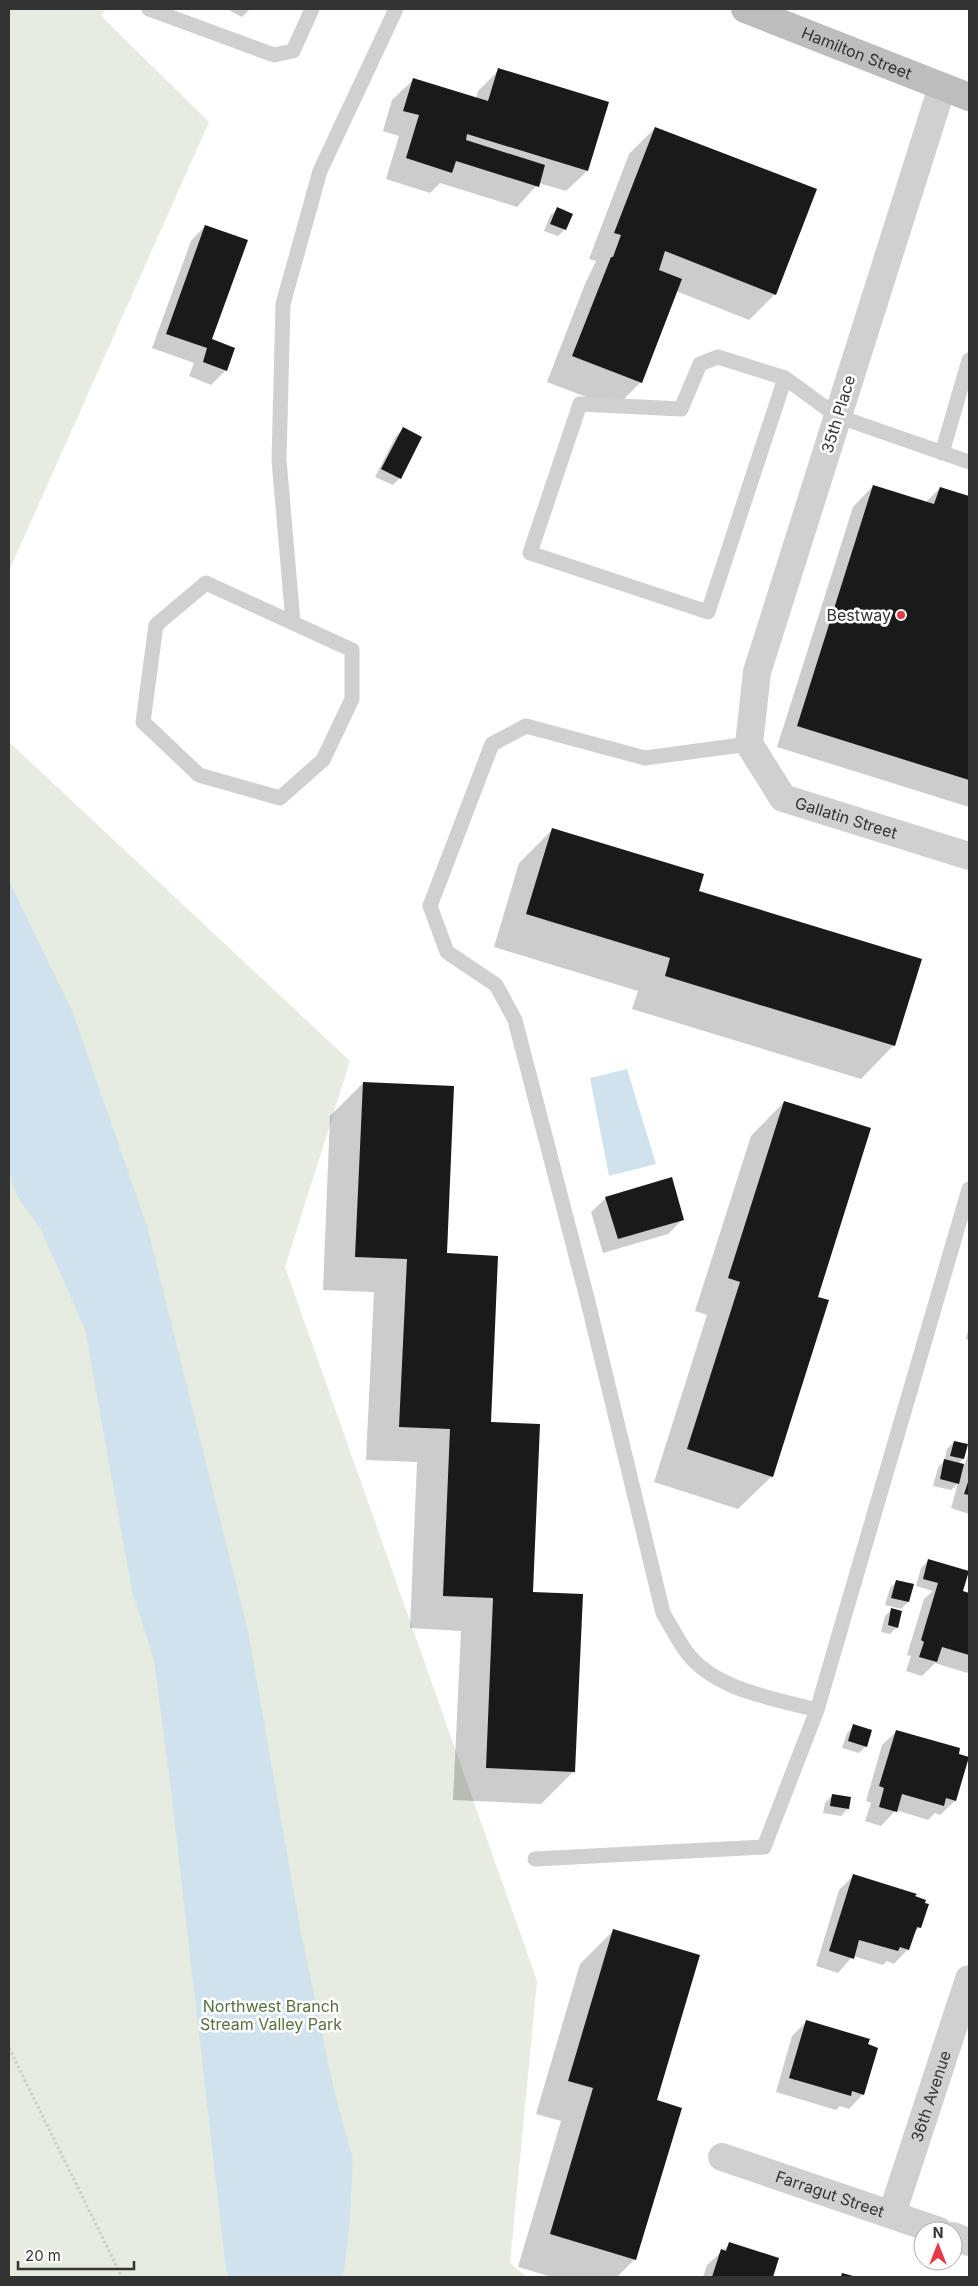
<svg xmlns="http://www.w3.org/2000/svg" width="978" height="2286" font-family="Inter,sans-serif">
<rect width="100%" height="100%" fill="#fff"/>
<!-- green -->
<path fill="#e6ecdf" d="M9,9H106L101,16L209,122L9,571Z
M9,742L350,1061L285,1267L537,1981L510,2263L527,2277H9Z"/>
<!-- water -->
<path fill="#cfe2ee" d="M9,881L73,1013L147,1226L248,1631L301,1933L334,2090L353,2160L349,2231L343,2277H229L226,2269L171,1790L154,1660L132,1591L85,1329L41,1230L17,1196L9,1172Z
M627,1069L656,1164L609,1176L590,1078Z"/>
<!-- shadow -->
<path fill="#0003" d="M227,9H250L242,17Z
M499,70L607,103L587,171L566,191L539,183L517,207L440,183L430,193L386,179L399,136L383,131L392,100L413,80L476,99L478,91Z
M655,128L775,294L749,320L676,291L641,382L615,408L547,382L585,284L596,261L589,259L629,154Z
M557,209L565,229L558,236L544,231L550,216Z
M205,226L210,340L226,370L211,385L189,376L194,363L152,348L191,241Z
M403,429L400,478L393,485L375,477L396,436Z
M873,486L925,503L940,488L969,497V807L777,747L853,507Z
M552,830L697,892L894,1045L861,1079L632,1009L638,991L494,947L519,863Z
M363,1083L446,1254L532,1593L574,1771L541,1804L453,1800L461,1631L410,1628L417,1462L366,1460L374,1292L323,1290L330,1116Z
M784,1102L772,1476L738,1509L654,1482L707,1315L695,1311L751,1136Z
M606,1198L682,1220L668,1234L603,1253L591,1212Z
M969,1326V1340L966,1339Z
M954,1442L963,1459L958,1464L964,1466L969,1451V1514L951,1508L958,1483L951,1490L933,1486L938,1468L944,1461L947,1449Z
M928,1561L960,1591L969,1594V1671L967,1673L935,1663L922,1676L906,1671L911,1656L907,1655L924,1599L933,1591L916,1586L921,1568Z
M897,1581L908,1602L901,1609L885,1605L890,1588Z
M892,1609L897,1627L890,1634L881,1632L885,1616Z
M854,1726L866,1746L859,1753L842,1748L847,1733Z
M897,1731L967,1758L955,1801L940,1815L935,1813L928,1820L896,1810L881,1826L865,1821L871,1803L866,1801L882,1745Z
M832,1796L848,1808L841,1816L823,1813L825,1803Z
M853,1876L920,1927L913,1934L908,1949L894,1964L887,1961L883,1965L853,1956L838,1973L816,1966L839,1890Z
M613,1931L655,2101L635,2259L617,2277H552L518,2267L561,2121L536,2114L580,1964Z
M807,2021L863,2094L849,2109L840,2106L836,2110L776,2092L792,2036Z
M730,2244L778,2259L772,2277H703L707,2265Z"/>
<!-- building -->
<path fill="#1a1a1a" d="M498,68L609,102L588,171L467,134L466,140L545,165L539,187L456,161L452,173L406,158L419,115L403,111L413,78L488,101Z
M655,127L817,189L776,295L665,251L659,270L682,279L642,383L572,356L611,257H613L621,235L614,233Z
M557,207L573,214L566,230L550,224Z
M205,225L248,240L212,339L235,348L227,371L203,362L207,348L166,334Z
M403,427L422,437L401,479L381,469Z
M873,485L934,504L940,487L969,496V780L797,726Z
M552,828L704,874L699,891L922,959L895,1046L665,976L670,958L526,914Z
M363,1082L454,1086L447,1253L498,1256L491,1422L540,1424L533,1592L583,1594L575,1772L486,1768L493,1598L443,1596L450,1429L399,1427L407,1259L355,1257Z
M784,1101L871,1128L818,1297L829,1300L773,1477L687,1449L740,1282L728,1278Z
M672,1177L684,1220L618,1239L605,1197Z
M954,1441L968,1444L964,1459L950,1456Z
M944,1459L964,1464L959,1484L940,1479Z
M969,1479V1495L964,1494Z
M928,1559L969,1571L963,1591L969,1593V1655L942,1647L937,1662L919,1657L924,1642L921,1640L938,1583L923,1579Z
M896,1580L914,1584L909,1602L891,1598Z
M891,1608L902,1611L898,1628L888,1625Z
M853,1724L872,1730L867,1747L848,1741Z
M896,1730L960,1748L959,1754L969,1757L956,1801L946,1798L944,1806L902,1794L897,1812L879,1807L884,1788L879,1786Z
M832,1794L851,1797L849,1809L830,1806Z
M853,1874L917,1894L915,1896L926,1900L925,1903L929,1904L921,1928L917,1927L909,1950L900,1947L898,1951L859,1940L854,1959L829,1951Z
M613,1929L700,1955L657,2100L682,2108L636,2260L550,2234L593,2088L568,2081Z
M806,2020L870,2039L868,2044L878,2048L864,2095L852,2091L851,2096L789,2078Z
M729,2242L779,2258L773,2277H712L721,2249L726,2251Z
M842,2273L857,2277H841Z"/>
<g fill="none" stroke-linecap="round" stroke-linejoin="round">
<!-- path -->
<path stroke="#cdcdcd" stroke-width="3" stroke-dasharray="2.5 2.5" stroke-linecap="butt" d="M9,2048L122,2277"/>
<!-- service -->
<path stroke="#d0d0d0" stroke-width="15" d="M149,9L274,55L293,51L312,9
M785,378L708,612L530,553L580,404L681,409L700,364L718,357L785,378L837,416L969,462
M942,453L969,360
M206,583L352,650V699L323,760L280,798L199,775L143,722L156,625Z
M293,622L279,460L283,304L320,171L396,9
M749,744L645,758L526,726L492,744L430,906L447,952L496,985L515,1020L588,1302L663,1613C670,1625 677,1638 685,1650C713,1690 773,1698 817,1710
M535,1859L764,1847L817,1710L969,1189"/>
<!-- minor -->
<g stroke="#d0d0d0" stroke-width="28">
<path id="s1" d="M942,87L757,672L749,744L783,798L969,856"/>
<path id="s2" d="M722,2157L939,2231"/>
<path id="s3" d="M892,2214L969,1979"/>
<path d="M953,2236L969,2242"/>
</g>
<!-- secondary -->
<path stroke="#bdbdbd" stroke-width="28" id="s4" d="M745,9L969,97"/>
</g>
<!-- markers -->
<circle fill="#e63946" stroke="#fff" stroke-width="2" cx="901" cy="615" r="5"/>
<g text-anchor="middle" stroke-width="5" stroke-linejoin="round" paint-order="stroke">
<!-- street labels -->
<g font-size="16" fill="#333" stroke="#fff">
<text dy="6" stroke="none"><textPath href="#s4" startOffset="120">Hamilton Street</textPath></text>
<text transform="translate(838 414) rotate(-73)" y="6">35th Place</text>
<text dy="6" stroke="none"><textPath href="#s1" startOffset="816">Gallatin Street</textPath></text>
<text dy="6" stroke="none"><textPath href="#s3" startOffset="124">36th Avenue</textPath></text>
<text dy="6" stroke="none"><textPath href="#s2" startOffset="114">Farragut Street</textPath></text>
</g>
<!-- poi labels -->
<g font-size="16" fill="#333" stroke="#fff" text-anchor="end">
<text x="891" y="621">Bestway</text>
</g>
<!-- park labels -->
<g font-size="16" fill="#56703f" stroke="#fff">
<text x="271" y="2012">Northwest Branch<tspan x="271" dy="18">Stream Valley Park</tspan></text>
</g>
</g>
<!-- border -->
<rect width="978" height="2286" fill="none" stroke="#333333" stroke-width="20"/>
<!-- north arrow -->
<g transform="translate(938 2246)"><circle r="24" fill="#ffffff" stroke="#adadad"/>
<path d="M0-4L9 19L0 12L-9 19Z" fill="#e63946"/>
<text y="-8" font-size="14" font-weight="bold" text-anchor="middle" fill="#333333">N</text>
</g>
<!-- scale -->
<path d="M18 2261v8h116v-8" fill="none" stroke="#333333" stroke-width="2.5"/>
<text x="25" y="2261" font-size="15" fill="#333333" stroke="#ffffff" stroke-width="4" paint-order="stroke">20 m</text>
</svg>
